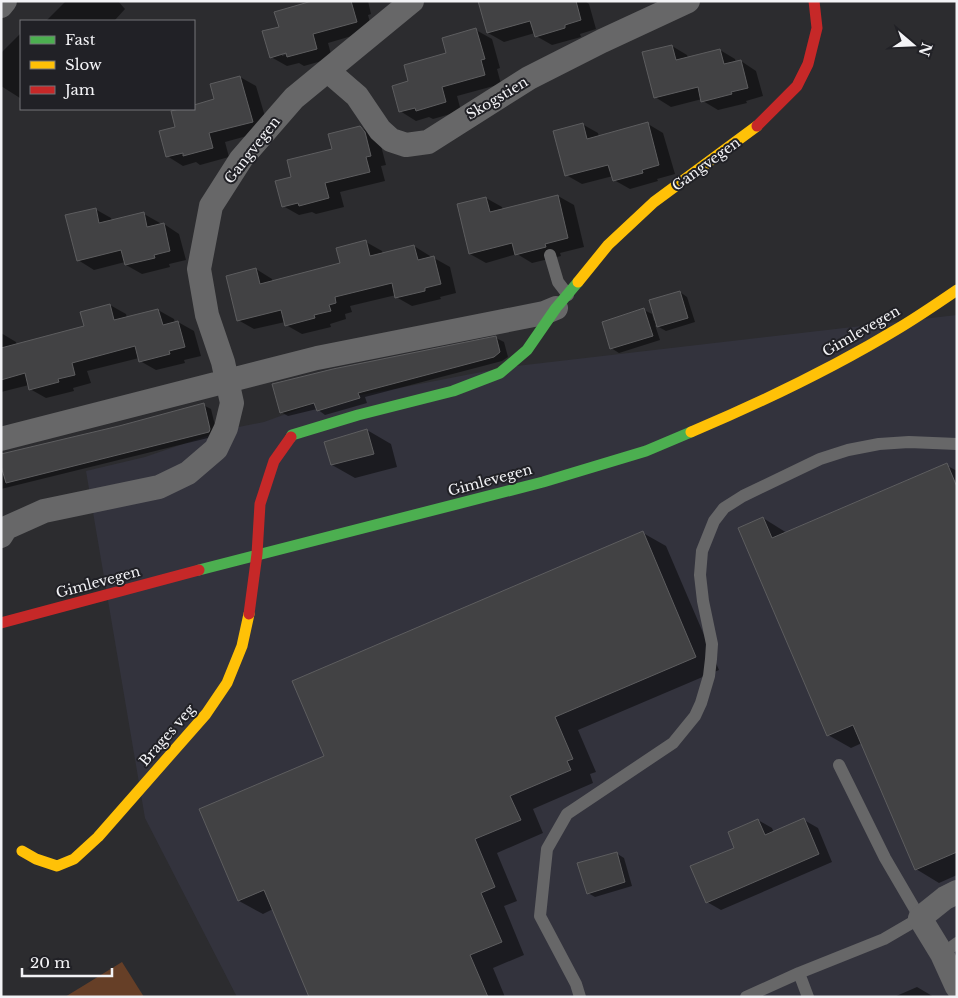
<svg xmlns="http://www.w3.org/2000/svg" width="958" height="998" font-family="'Libre Baskerville',serif">
<rect width="100%" height="100%" fill="#2c2c2f"/>
<!-- built -->
<path fill="#33333d" d="M957,315V997H237L145,818L86,471L145,457L224,430L264,422L316,403L399,388L507,367Z"/>
<!-- green -->
<path fill="#663f27" d="M122,962L144,997H65Z"/>
<!-- shadow -->
<path fill="#0007" fill-rule="evenodd" d="M66,1H118L125,9L115,20L116,21H46Z
M316,1H368L371,14L368,15L372,30L328,43L332,58L304,66L299,63L287,66L271,57L280,28ZM292,51V53L282,56V53Z
M479,1H585L589,4L596,29L580,34L581,37L552,45L536,36L535,33L504,42L488,33Z
M476,30L492,39L500,68L497,69L501,84L457,96L461,111L433,119L429,117L416,121L400,111L410,82L448,54Z
M21,33V97L20,98L1,86V53Z
M672,46L687,55L688,58L720,50L735,59L736,63L741,61L756,71L763,96L746,101L747,103L718,110L703,101L702,99L671,107L655,97Z
M240,77L256,86L269,130L225,142L229,157L200,165L196,162L183,166L167,156L177,127L172,112L184,109H194V106L216,100Z
M582,124L598,133L599,137L648,124L663,133L675,174L657,179L658,181L630,189L614,180L613,176L582,184L566,175Z
M360,127L376,136L380,142L386,165L381,166L385,181L340,192L344,207L316,214L312,212L299,215L283,206L293,178L333,150Z
M558,196L574,205L584,247L560,253L561,256L532,263L517,254L486,263L470,254L486,198L502,207L503,210Z
M95,209L111,218L112,221L144,214L160,223V225L164,224L179,234L186,260L169,264L170,267L142,274L126,265L125,262L94,270L78,260Z
M366,242L382,251L383,254L414,246L430,256V258H434L450,267L456,293L440,297L441,299L412,306L396,297V295L350,306L352,312L345,314L346,319L330,324L331,327L302,334L286,325L285,322L254,329L238,320L256,269L272,279L273,282L341,264Z
M680,292L687,297L695,322L666,331L655,325L660,340L619,353L611,348L644,310L652,314L654,321L656,320Z
M110,305L126,314L127,318L158,310L174,319L175,323L178,322L194,331L201,356L184,360L185,363L156,370L140,361L139,358L87,371L91,383L73,388L74,391L46,398L30,389L29,385L1,392V333L16,342L17,345L85,327Z
M496,338L504,342L508,357L502,361L365,397L367,403L325,415L317,409L288,416L281,412Z
M203,405L211,409L217,434L216,436L1,489V456Z
M367,430L391,444L397,467L355,478L332,465Z
M946,465L957,471V875L939,883L916,869L862,743L851,748L828,735L763,518L787,533Z
M643,533L666,546L719,670L578,730L596,772L590,774L593,783L533,809L543,833L497,853L517,901L504,906L524,955L493,968L505,997H310L273,909L263,914L239,901L201,809L325,757Z
M758,820L772,828L774,833L804,820L818,828L832,862L721,910L707,902L736,848Z
M616,853L624,858L632,886L595,897L588,893Z
M917,987L934,997H894Z"/>
<!-- building -->
<path fill="#424244" stroke="#5d5d5f" d="M312,1H351L357,22L313,34L317,49L287,57L286,53L270,58L262,31L279,27L274,12Z
M478,1H576L581,20L565,25V28L535,37L530,21L487,33Z
M476,28L485,59L481,60L485,75L442,87L446,102L416,111L415,108L399,112L392,86L408,81L404,65L446,53L442,38Z
M672,45L676,60L720,49L724,64L741,60L748,88L731,92L732,94L701,102L698,87L654,98L642,52Z
M240,76L253,122L209,133L213,148L183,156V153L166,157L159,131L175,127L171,111L179,109H194V105L214,99L210,84Z
M648,122L659,165L642,170L643,173L613,181L608,165L565,176L553,131L583,123L587,139Z
M360,126L365,132L371,156L366,157L370,172L325,183L329,198L299,206L298,203L282,207L275,181L291,177L287,160L332,149L328,134Z
M558,195L568,238L545,244L546,247L515,255L512,243L469,254L457,204L486,197L490,212Z
M96,208L99,223L144,212L147,227L164,223L170,251L154,255L155,258L125,265L121,250L77,261L65,215Z
M366,240L370,256L414,245L418,260L434,256L441,284L425,288V291L395,298L392,283L335,297L336,303L329,305L331,311L314,315L315,318L285,326L281,310L237,321L226,276L256,268L260,284L340,263L336,248Z
M680,291L688,318L657,327L649,300Z
M110,304L114,320L158,309L163,325L178,321L185,347L169,351L170,354L139,362L135,346L72,363L75,375L58,379L59,382L29,390L25,373L1,380V348L84,326L80,312Z
M644,308L653,336L610,349L602,322Z
M496,336L500,352L494,357L358,393L360,398L317,411L314,403L280,413L272,384L333,369Z
M204,403L210,429L209,432L6,483L1,466V454L119,426Z
M367,429L374,454L331,465L324,442Z
M947,463L957,487V852L915,870L853,725L827,736L738,528L763,517L772,538Z
M643,531L696,657L555,717L573,759L567,761L571,770L510,796L521,820L475,839L495,887L481,893L502,942L470,955L488,997H309L264,890L238,901L199,809L324,756L292,681Z
M804,818L819,854L706,903L690,866L734,848L728,832L758,819L765,835Z
M617,852L625,882L587,894L577,863Z"/>
<g fill="none" stroke-linecap="round" stroke-linejoin="round">
<!-- lane -->
<path stroke="#676768" stroke-width="12" d="M550,255L558,282L568,295
M942,954L957,943
M799,973L808,997
M580,997L576,984L540,916L547,849L567,814L673,743L695,716L701,703L709,676L711,659L712,644L703,601L700,575L702,551L714,521L724,508L743,496L820,459L848,450L879,444L909,442L957,444
M746,997L799,973L884,939L920,918L885,858L839,765"/>
<!-- street -->
<path stroke="#676768" stroke-width="24" d="M1,6L5,1
M328,71L357,96L380,130L391,140L406,145L428,142L529,78L602,41L688,1
M1,439L317,358L544,313L556,308
M1,536L6,528L44,511L159,487L188,473L216,449L226,428L232,403L223,362L207,315L199,269L211,206L241,159L294,98L412,1
M957,892L945,898L920,918L942,954L957,987"/>
<!-- fast -->
<path stroke="#4caf50" stroke-width="11" d="M291,437L292,435L358,415L453,391L500,373L527,350L556,308L578,282
M199,570L543,482L646,451L691,432"/>
<!-- slow -->
<path stroke="#ffc107" stroke-width="11" d="M578,282L608,245L654,202L757,126
M691,432C762,402 833,368 899,328C919,316 938,303 957,290
M22,851L36,859L57,866L74,859L98,837L206,714L227,683L242,646L249,614"/>
<!-- jam -->
<path stroke="#c62828" stroke-width="11" d="M757,126L797,86L808,64L817,28L814,1
M249,614L257,554L260,504L274,461L291,437
M1,623L199,570"/>
</g>
<g text-anchor="middle" stroke-width="4" stroke-linejoin="round" paint-order="stroke">
<!-- street labels -->
<g font-size="14" fill="#f3f3f6" stroke="#212126">
<text transform="translate(497 98) rotate(-31)" y="5">Skogstien</text>
<text transform="translate(252 150) rotate(-52)" y="5">Gangvegen</text>
<text transform="translate(706 164) rotate(-36)" y="5">Gangvegen</text>
<text transform="translate(861 331) rotate(-30)" y="5">Gimlevegen</text>
<text transform="translate(490 480) rotate(-15)" y="5">Gimlevegen</text>
<text transform="translate(98 582) rotate(-15)" y="5">Gimlevegen</text>
<text transform="translate(167 735) rotate(-49)" y="5">Brages veg</text>
</g>
</g>
<!-- border -->
<rect width="958" height="998" fill="none" stroke="#f3f3f6" stroke-width="5"/>
<!-- legend -->
<rect x="20" y="20" width="175" height="90" fill="#212126" stroke="#757579"/>
<rect x="30" y="36" width="25" height="8" fill="#4caf50" stroke="#757579"/>
<text x="65" y="45" font-size="15" fill="#f3f3f6">Fast</text>
<rect x="30" y="61" width="25" height="8" fill="#ffc107" stroke="#757579"/>
<text x="65" y="70" font-size="15" fill="#f3f3f6">Slow</text>
<rect x="30" y="86" width="25" height="8" fill="#c62828" stroke="#757579"/>
<text x="65" y="95" font-size="15" fill="#f3f3f6">Jam</text>
<!-- north arrow -->
<g transform="translate(913 45) rotate(109)" stroke="#212126" stroke-width="4" paint-order="stroke">
<path d="M0-4L9 19L0 12L-9 19Z" fill="#f3f3f6"/>
<text y="-8" font-size="14" font-weight="bold" text-anchor="middle" fill="#f3f3f6">N</text>
</g>
<!-- scale -->
<path d="M22 968v8h90v-8" fill="none" stroke="#f3f3f6" stroke-width="2.5"/>
<text x="30" y="968" font-size="15" fill="#f3f3f6" stroke="#212126" stroke-width="4" paint-order="stroke">20 m</text>
</svg>
